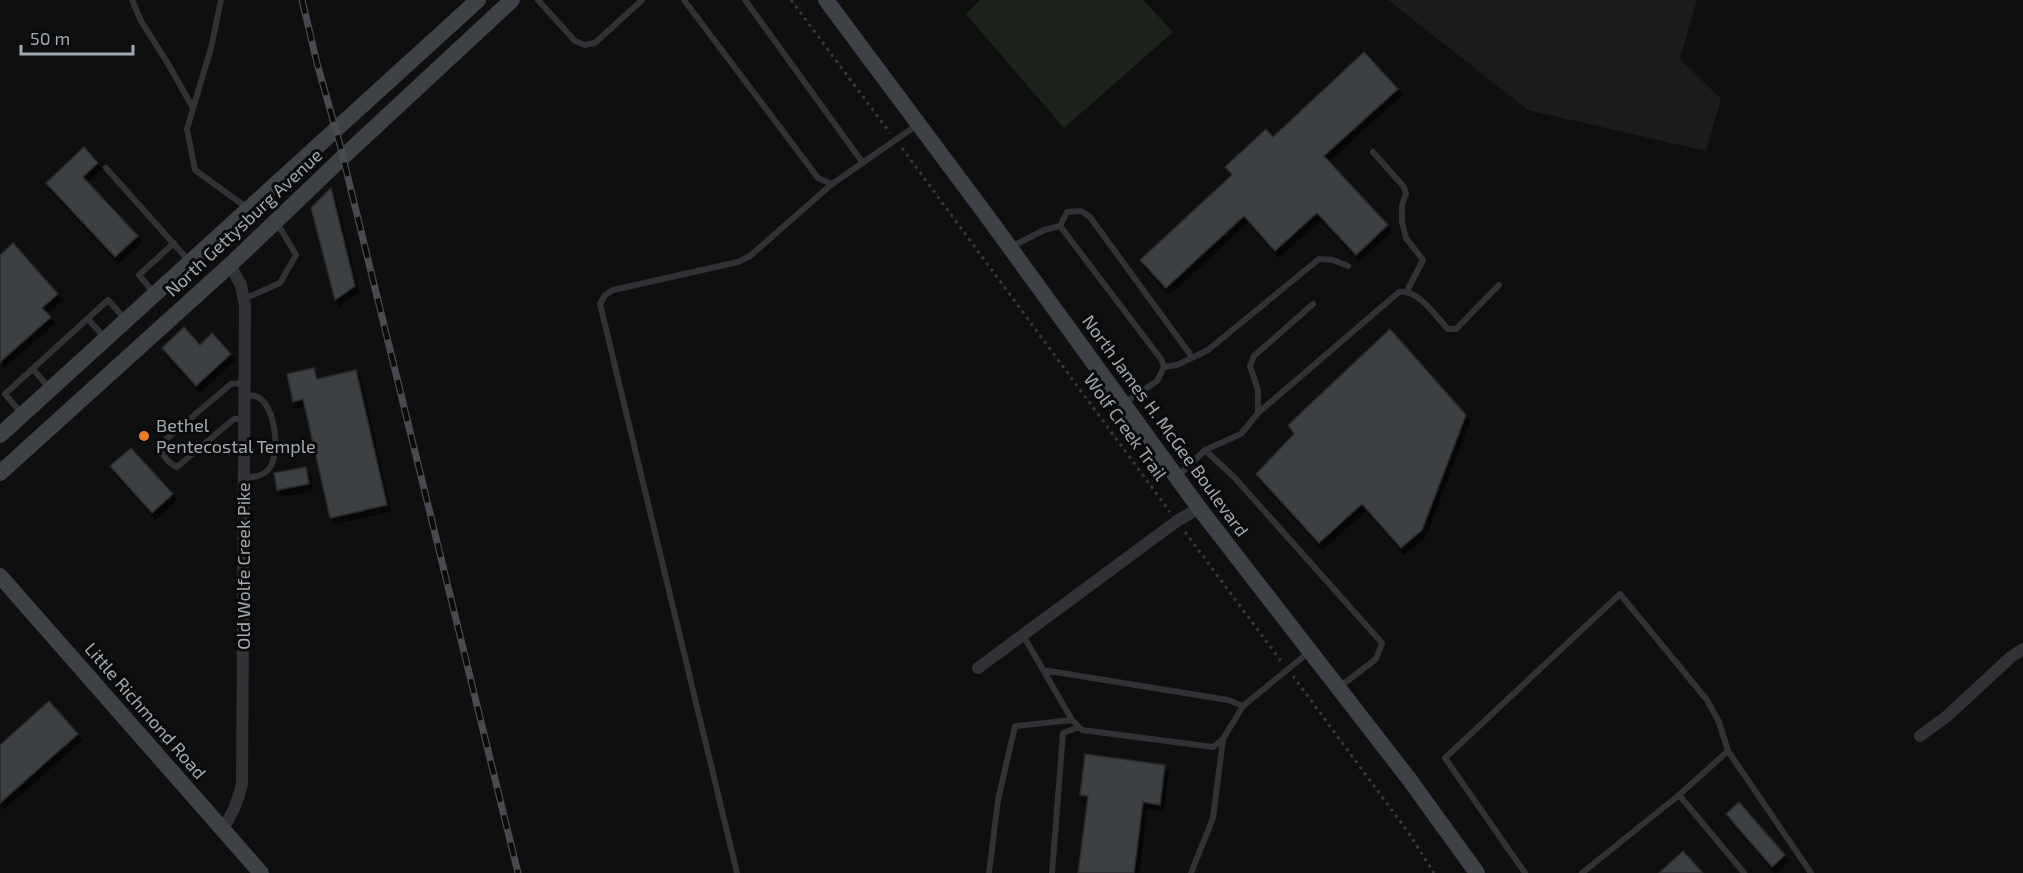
<svg xmlns="http://www.w3.org/2000/svg" width="2023" height="873" font-family="'Exo 2',sans-serif">
<defs>
<filter id="shadow"><feDropShadow dx="3.5" dy="6" stdDeviation="0" flood-color="#0009"/></filter>
</defs>
<rect width="100%" height="100%" fill="#0f0f10"/>
<!-- built -->
<path fill="#1b1b1d" d="M1388,0H1697L1680,59L1721,99L1706,151L1528,110Z"/>
<!-- green -->
<path fill="#1c231b" d="M980,0H1143L1173,32L1064,128L966,14Z"/>
<!-- building -->
<path fill="#3e4043" stroke="#292a2c" stroke-width="1.5" filter="url(#shadow)" d="M1364,52L1398,89L1324,156L1388,225L1356,255L1317,213L1275,251L1244,216L1166,288L1140,260L1232,175L1225,167L1266,129L1273,137Z
M84,147L98,163L83,177L138,236L115,257L46,183Z
M331,188L355,286L335,300L311,208Z
M13,243L58,294L42,308L51,317L0,362V255Z
M184,327L200,345L212,333L231,354L196,386L162,348Z
M1390,329L1466,415L1422,530L1401,548L1362,504L1319,543L1256,474L1294,434L1288,425Z
M314,368L317,379L356,370L387,505L330,518L303,399L293,402L287,374Z
M131,448L173,494L152,513L110,466Z
M306,467L309,484L277,490L274,473Z
M49,701L78,734L0,803V745Z
M1085,754L1165,765L1160,805L1143,802L1134,873H1078L1088,796L1080,795Z
M1739,802L1785,855L1772,867L1726,814Z
M1683,851L1703,873H1659Z"/>
<g fill="none" stroke-linecap="round" stroke-linejoin="round">
<!-- path -->
<path stroke="#36393c" stroke-width="3" stroke-dasharray="3 4.5" stroke-linecap="butt" d="M791,0L890,133
M902,148L1170,512
M1185,532L1281,661
M1293,676L1408,832L1434,873"/>
<!-- lane -->
<path stroke="#303235" stroke-width="6" d="M132,0L141,21L167,62L193,108
M221,0L211,48L187,129L195,170L246,207
M538,0L575,41L585,45L595,43L642,0
M684,0L818,178L832,184L917,125
M745,0L863,163
M1373,152L1404,187L1406,194L1402,205V222L1406,238L1423,260L1407,291
M106,168L190,262
M1060,226L1161,359L1164,367L1157,381L1124,403
M1060,226L1067,212L1081,211L1090,217L1192,357
M1011,247L1044,230L1060,226
M155,294L139,275L174,243
M244,299L280,283L296,255L276,221
M88,319L106,339
M1164,367L1177,365L1208,350L1319,259L1333,260L1348,266
M33,369L50,389
M245,383L231,384L159,445C161,454 169,464 177,467L234,419H245
M1258,413V390L1250,366L1254,356L1313,304
M22,414L5,394L108,300L125,319
M1205,450L1234,477L1382,643L1376,659L1338,688
M1177,477L1205,450L1241,434L1258,413L1399,292C1419,289 1435,316 1448,329H1456L1499,285
M244,478C251,477 261,477 267,471C282,458 276,401 255,396C253,395 247,396 245,396
M1023,635L1072,720L1082,730L1213,747L1223,739L1243,706L1309,652
M1043,670L1228,700L1243,706
M1679,795L1744,873
M737,873L600,304L605,295L613,290L738,262L750,256L832,184
M989,873L998,800L1015,726L1072,720
M1052,873L1063,733L1079,727
M1191,873L1213,818L1223,739
M1525,873L1445,758L1620,594L1707,700L1719,722L1728,751
M1582,873L1679,795L1728,751L1811,873"/>
<!-- street -->
<path stroke="#303235" stroke-width="12" d="M978,668L1177,521L1199,508
M1920,736L1946,717L2011,657L2023,649
M222,829C233,815 238,801 242,784L245,305L241,285L230,265"/>
<!-- secondary -->
<path stroke="#3e4145" stroke-width="16" d="M826,0L987,216L1199,508L1409,779L1477,873
M0,435L478,0
M0,473L230,265L343,157L512,0
M0,576L261,873"/>
<!-- rail casing -->
<g stroke="#474a4e" stroke-width="7">
<path id="rail" d="M302,0L317,63L340,145L518,873"/>
</g>
<!-- rail -->
<use href="#rail" stroke="#0a0a0b" stroke-width="4.5" stroke-dasharray="14" stroke-linecap="butt"/>
</g>
<!-- markers -->
<circle fill="#ed7b2a" stroke="#0a0a0b" stroke-width="2" cx="144" cy="436" r="6"/>
<g text-anchor="middle" stroke-width="6" stroke-linejoin="round" paint-order="stroke">
<!-- street labels -->
<g font-size="18" fill="#a0a9b1" stroke="#0a0a0b">
<text transform="translate(244 223) rotate(-43)" y="6">North Gettysburg Avenue</text>
<text transform="translate(1165 426) rotate(54)" y="6">North James H. McGee Boulevard</text>
<text transform="translate(1125 427) rotate(54)" y="6">Wolf Creek Trail</text>
<text transform="translate(244 566) rotate(-90)" y="6">Old Wolfe Creek Pike</text>
<text transform="translate(145 711) rotate(49)" y="6">Little Richmond Road</text>
</g>
<!-- poi labels -->
<g font-size="18" fill="#a0a9b1" stroke="#0a0a0b" text-anchor="start">
<text x="156" y="432">Bethel<tspan x="156" dy="21">Pentecostal Temple</tspan></text>
</g>
</g>
<!-- scale -->
<path d="M21 45v9h112v-9" fill="none" stroke="#a0a9b1" stroke-width="3"/>
<text x="30" y="45" font-size="18" fill="#a0a9b1" stroke="#0a0a0b" stroke-width="4.5" paint-order="stroke">50 m</text>
</svg>
